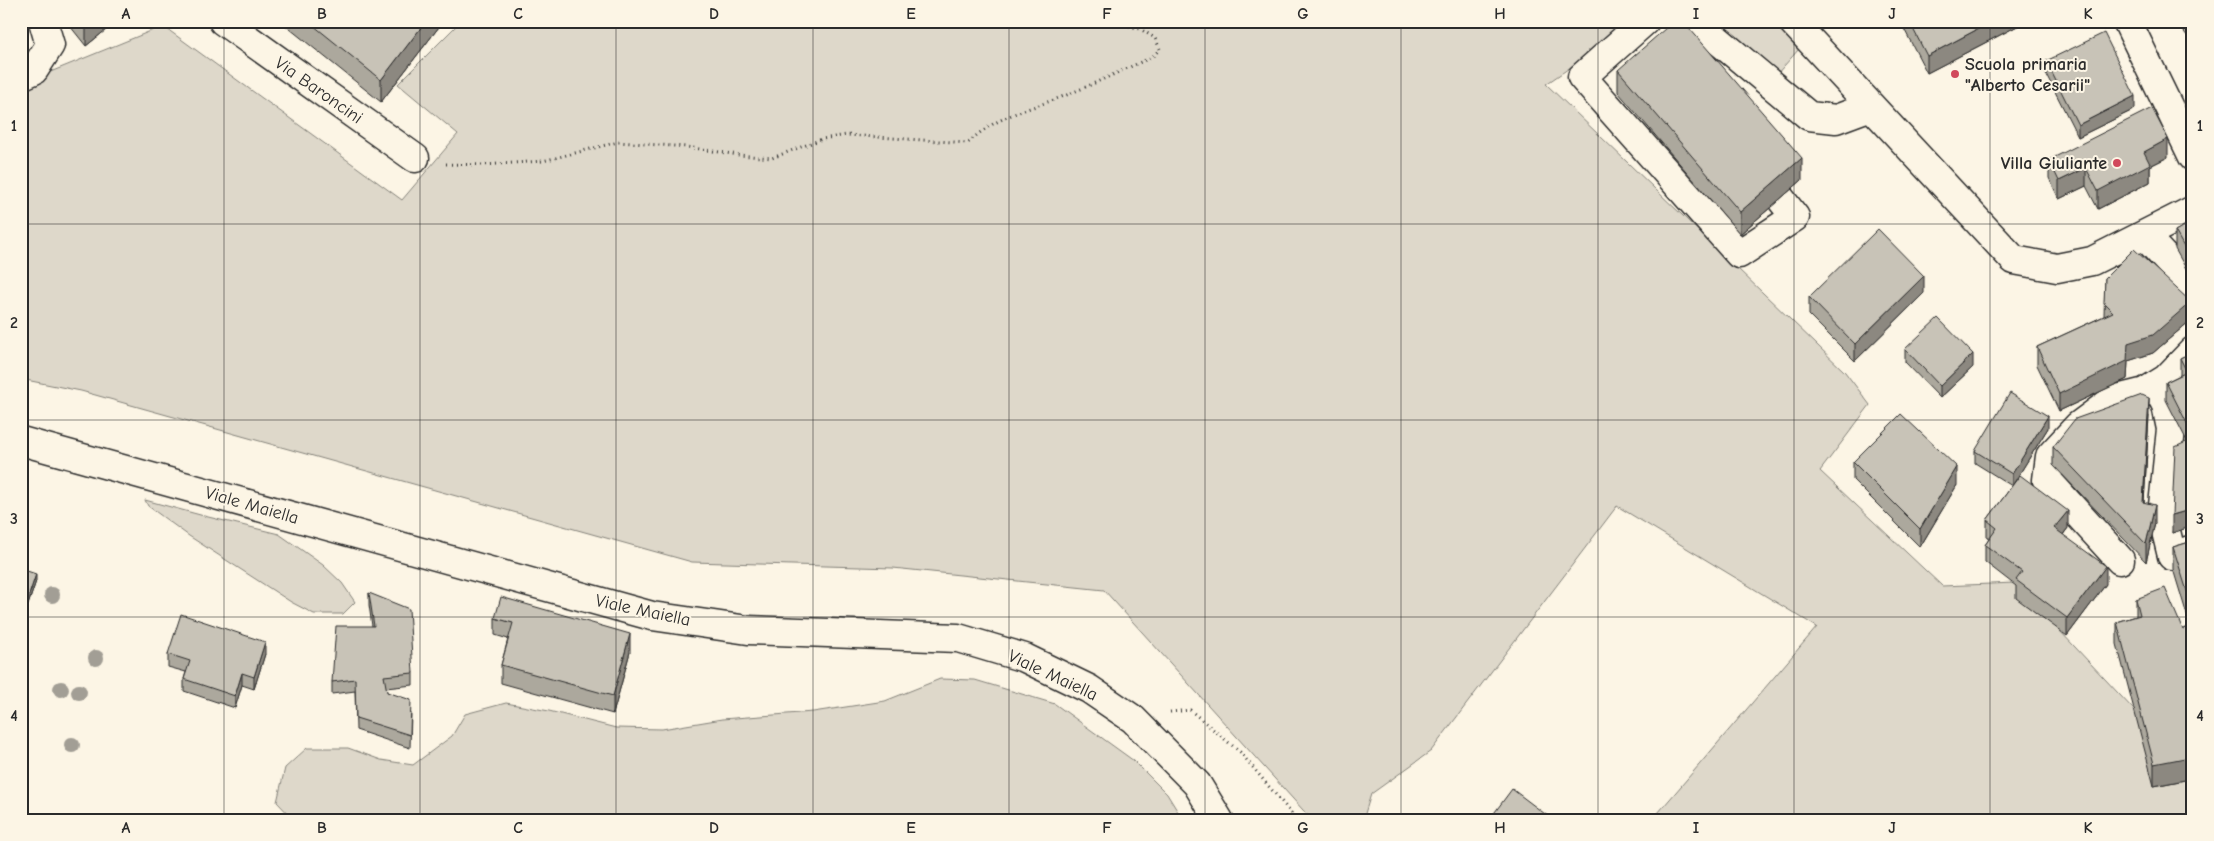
<svg xmlns="http://www.w3.org/2000/svg" width="2214" height="841" font-family="'Comic Neue',sans-serif">
<rect width="100%" height="100%" fill="#fcf5e5"/>
<filter id="ink" filterUnits="userSpaceOnUse"><feTurbulence type="fractalNoise" baseFrequency=".02" numOctaves="2"/><feDisplacementMap in="SourceGraphic" scale="10" xChannelSelector="R" yChannelSelector="G"/><feConvolveMatrix kernelMatrix="1 2 1 2 8 2 1 2 1" color-interpolation-filters="sRGB"/></filter>
<g filter="url(#ink)">
<!-- green -->
<path fill="#ded8ca" stroke="#84827a" d="M461,21H536L545,27L550,21H1638L1546,84L1845,372L1870,405L1820,471L1942,586L2015,583L2193,773V820H1652L1817,627L1617,506L1431,751L1371,794L1363,820H1312L1104,590L893,568L692,562L81,391L21,379V84L163,26L402,200L458,134L398,84Z
M1699,21H1772L1799,49L1776,75Z
M145,500L204,516L279,534L323,565L342,583L355,602L343,614H314L291,602L189,536L148,506Z
M940,679L975,680L1055,704L1134,761L1167,794L1183,820H294L277,802L285,768L307,748H348L381,760L413,765L452,736L465,714L506,703L549,711L616,728L662,729L722,719L813,712L885,701Z"/>
<g fill="none" stroke-linecap="round" stroke-linejoin="round">
<!-- minor casing -->
<g stroke="#2b2b2b" stroke-width="31">
<path id="minor" d="M223,21L415,158
M1645,21L1582,77L1739,254L1795,217L1781,199
M1695,21L1809,116L1836,119L1871,106
M1792,21L2014,260L2057,268L2092,261L2193,210
M2127,21L2193,157
M21,76L34,70L50,45L43,21
M2144,235L2193,288
M2156,385L2166,405L2171,429L2162,515L2172,556L2193,549
M2120,560L2047,480L2050,456L2078,426L2113,400L2145,392L2166,379L2193,351"/>
</g>
<!-- major casing -->
<g stroke="#2b2b2b" stroke-width="31">
<path id="major" d="M21,441L652,616L748,630L958,638L1025,658L1089,689L1133,719L1197,784L1219,820"/>
</g>
<!-- path -->
<path stroke="#2b2b2b" stroke-width="3" stroke-dasharray="1 4" stroke-linecap="butt" d="M446,164L484,165L543,161L618,142L687,147L739,155L772,158L822,139L847,135L968,143C997,115 1028,110 1064,96C1094,84 1123,70 1152,57L1160,49L1155,38L1140,29L1112,21
M1170,712L1190,710L1240,752L1297,820"/>
<!-- minor -->
<use href="#minor" stroke="#fcf5e5" stroke-width="28"/>
<!-- major -->
<use href="#major" stroke="#fcf5e5" stroke-width="28"/>
</g>
<!-- trees -->
<g fill="#a29e95">
<circle cx="52" cy="595" r="8"/>
<circle cx="96" cy="658" r="8"/>
<circle cx="61" cy="689" r="8"/>
<circle cx="79" cy="692" r="8"/>
<circle cx="72" cy="745" r="8"/>
</g>
<!-- wall -->
<path fill="#aca89d" stroke="#2b2b2b" d="M66,21H117L86,46Z
M280,21H442V23L381,102Z
M1900,21H2027L1927,73Z
M2175,21H2193V43Z
M2046,61L2135,109L2078,137L2046,74Z
M1618,70L1802,180L1740,234L1618,92Z
M2168,157L2150,166V182L2098,209L2086,186L2059,199L2049,178V160Z
M2193,221V273L2189,274L2175,249V231Z
M2105,278L2191,320L2153,353L2128,361L2127,379L2059,411L2037,365V347L2104,316Z
M1924,293L1855,361L1809,315V297Z
M1905,349L1973,367L1940,398L1905,362Z
M2193,352V526L2172,533L2187,441L2166,400V382L2180,375V358Z
M2149,416L2144,503L2155,523L2146,562L2053,465V447Z
M2048,428L2015,481L2068,528L2063,535L2106,584L2067,636L2016,598V586L1985,562V545L1989,539L1987,538V520L2012,486L1975,463V451Z
M1853,462L1957,485L1920,547L1853,480Z
M2193,541V773L2190,779L2154,786L2117,644V622L2136,616V599L2183,630L2190,625L2173,569V547Z
M21,569L36,581L28,605L21,603Z
M369,593L413,673V685L386,688L387,692L411,713L410,748L356,730L355,691L332,694V682L372,626L369,605Z
M495,618L630,652L613,714L501,683V665L508,639L495,635Z
M168,654H265L254,689L242,685L235,708L184,691V679L186,672L168,667Z"/>
<!-- shaded-wall -->
<path fill="#8c8880" stroke="#2b2b2b" d="M95,21H117L86,46V29Z
M426,21H442V23L381,102V80Z
M1993,21H2027L1927,73V56Z
M2135,96V109L2078,137V125Z
M2168,139V157L2150,166V182L2098,209V191L2144,152Z
M1802,158V180L1740,234V212Z
M2086,168V186L2059,199V181Z
M1924,276V293L1855,361V344Z
M2191,302V320L2153,353L2128,361L2127,379L2059,411V394L2128,343Z
M1973,354V367L1940,398V386Z
M2149,398V416L2143,520V502Z
M2048,416V428L2012,486V474Z
M1957,467V485L1920,547V529Z
M2155,505V523L2146,562V544Z
M2193,509V526L2172,533V515Z
M2068,511V528L2054,546V528Z
M2106,566V584L2067,636V618Z
M36,574V581L28,605V598Z
M630,634V652L613,714V696Z
M265,642V654L254,689V677Z
M242,673V685L235,708V696Z
M2193,751V773L2190,779L2154,786V764Z"/>
<!-- building -->
<path fill="#c8c3b7" stroke="#2b2b2b" d="M80,21H95L86,29Z
M308,21H426L381,80Z
M1674,21H1683L1802,158L1740,212L1618,70Z
M1909,21H1993L1927,56Z
M2185,21H2193V31Z
M2104,33L2135,96L2078,125L2046,61Z
M2152,108L2168,139L2144,152L2150,164L2098,191L2086,168L2059,181L2049,160Z
M2193,221V255L2189,256L2175,231Z
M1878,229L1924,276L1855,344L1809,297Z
M2134,249L2191,302L2153,335L2128,343L2127,361L2059,394L2037,347L2113,312L2104,303L2105,278Z
M1938,318L1973,354L1940,386L1905,349Z
M2193,352V435L2166,382L2187,372L2180,358Z
M2010,393L2048,416L2012,474L1975,451Z
M2142,395L2149,398L2143,502L2155,505L2146,544L2053,447L2075,419Z
M1901,414L1957,467L1920,529L1853,462Z
M2193,439V509L2172,515L2175,447Z
M2020,475L2068,511L2054,528L2106,566L2067,618L2016,580L2022,572L1985,545L1997,528L1987,520Z
M2193,541V610L2173,547Z
M21,569L36,574L28,598L21,596Z
M2165,588L2183,630L2193,624V751L2190,757L2154,764L2117,622L2140,615L2136,599Z
M369,593L409,609L413,673L384,676L387,692L411,700L410,735L356,718L355,679L332,682L336,626H374Z
M501,597L630,634L613,696L501,665L513,623L495,618Z
M181,614L265,642L254,677L242,673L235,696L184,679L190,661L168,654Z
M1512,789L1553,820H1489Z"/>
</g>
<!-- grid -->
<path fill="none" stroke="#2b2b2b" stroke-width="1" stroke-opacity="0.55" d="M224,21V820M420,21V820M616,21V820M813,21V820M1009,21V820M1205,21V820M1401,21V820M1598,21V820M1794,21V820M1990,21V820M21,224H2193M21,420H2193M21,617H2193"/>
<!-- markers -->
<g fill="#d1495b" stroke="#fcf5e5" stroke-width="2">
<circle cx="1955" cy="74" r="5"/>
<circle cx="2117" cy="163" r="5"/>
</g>
<g text-anchor="middle" stroke-width="4" stroke-linejoin="round" paint-order="stroke">
<!-- poi labels -->
<g font-size="18" font-weight="bold" fill="#2b2b2b" stroke="#fcf5e5" text-anchor="start">
<text x="1965" y="70">Scuola primaria<tspan x="1965" dy="21">"Alberto Cesarii"</tspan></text>
<text x="2107" y="169" text-anchor="end">Villa Giuliante</text>
</g>
<!-- street labels -->
<g font-size="18" fill="#2b2b2b" stroke="#fcf5e5">
<text transform="translate(319 90) rotate(35)" y="6">Via Baroncini</text>
<text transform="translate(252 505) rotate(16)" y="6">Viale Maiella</text>
<text transform="translate(643 610) rotate(12)" y="6">Viale Maiella</text>
<text transform="translate(1053 675) rotate(25)" y="6">Viale Maiella</text>
</g>
</g>
<!-- margin -->
<rect width="2214" height="841" fill="none" stroke="#fcf5e5" stroke-width="55"/>
<rect x="28" y="28" width="2158" height="786" fill="none" stroke="#2b2b2b" stroke-width="2"/>
<g font-size="16" text-anchor="middle" font-weight="bold" fill="#2b2b2b">
<text x="126" y="19">A</text>
<text x="322" y="19">B</text>
<text x="518" y="19">C</text>
<text x="714" y="19">D</text>
<text x="911" y="19">E</text>
<text x="1107" y="19">F</text>
<text x="1303" y="19">G</text>
<text x="1500" y="19">H</text>
<text x="1696" y="19">I</text>
<text x="1892" y="19">J</text>
<text x="2088" y="19">K</text>
<text x="14" y="131">1</text>
<text x="2200" y="131">1</text>
<text x="14" y="328">2</text>
<text x="2200" y="328">2</text>
<text x="14" y="524">3</text>
<text x="2200" y="524">3</text>
<text x="14" y="721">4</text>
<text x="2200" y="721">4</text>
<text x="126" y="833">A</text>
<text x="322" y="833">B</text>
<text x="518" y="833">C</text>
<text x="714" y="833">D</text>
<text x="911" y="833">E</text>
<text x="1107" y="833">F</text>
<text x="1303" y="833">G</text>
<text x="1500" y="833">H</text>
<text x="1696" y="833">I</text>
<text x="1892" y="833">J</text>
<text x="2088" y="833">K</text>
</g>
</svg>
